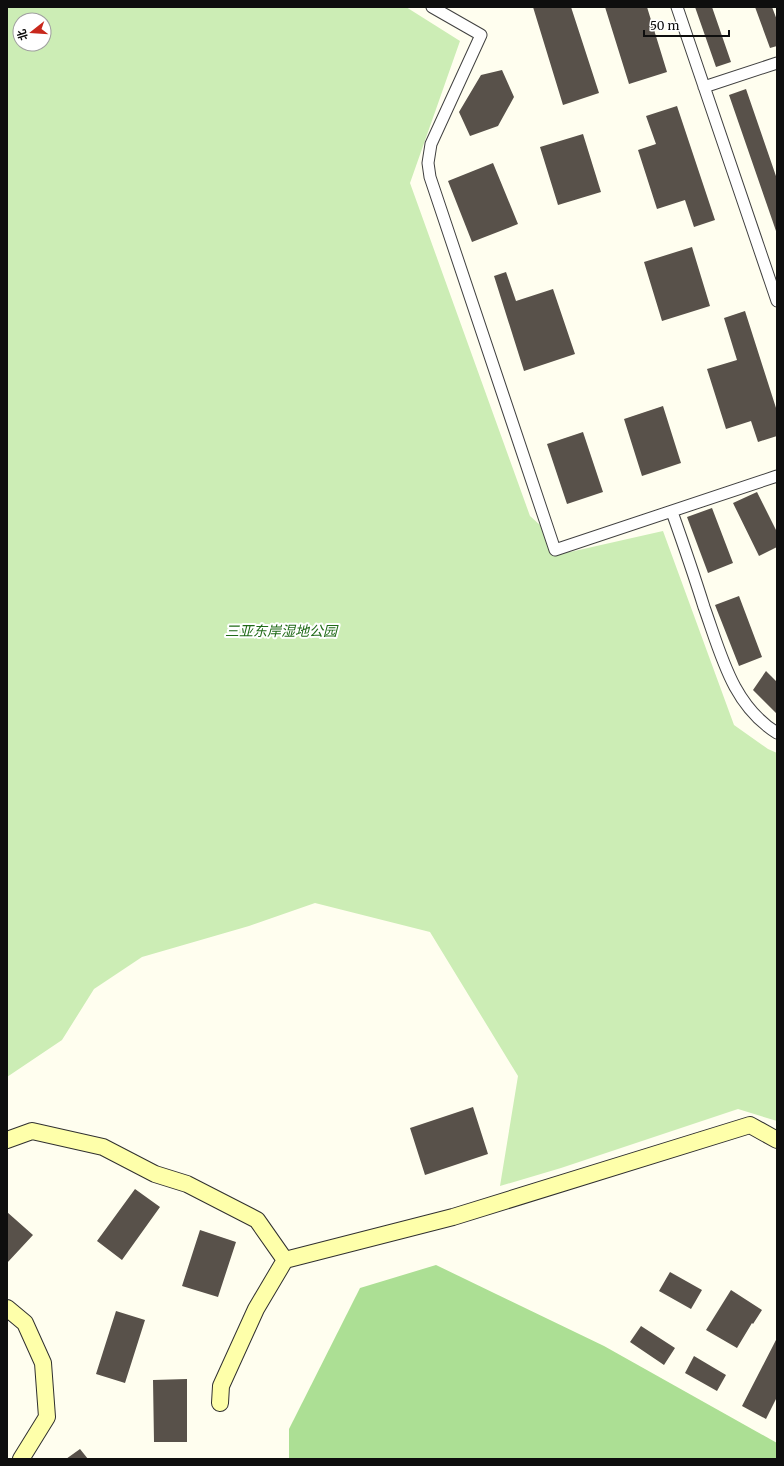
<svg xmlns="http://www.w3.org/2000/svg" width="784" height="1466" font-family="Merriweather,'Noto Sans SC',serif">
<rect width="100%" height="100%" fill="#fffeef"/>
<!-- green -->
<path fill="#ccedb5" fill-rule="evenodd" d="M7,7H406L460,41L410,183L530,516L570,552L663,531L734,725L768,749L777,753V1121L738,1109L561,1168L500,1186L518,1076L430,932L315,903L249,926L142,957L94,989L62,1040L7,1077ZM20,20H44V44H20Z"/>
<!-- forest -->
<path fill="#acdf94" d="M436,1265L604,1346L777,1443V1459H289V1429L360,1288Z"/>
<!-- building -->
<path fill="#58514a" d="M533,7H571L599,93L563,105Z
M605,7H647L667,72L629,84Z
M695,7H712L731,62L716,67Z
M755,7H772L777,20V46L770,48Z
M502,70L514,97L498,126L470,136L459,112L481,75Z
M746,89L777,179V230L776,231L729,95Z
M677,106L715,220L694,227L685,200L657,209L638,150L656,144L646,116Z
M583,134L601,192L558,205L540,147Z
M493,163L518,224L472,242L448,181Z
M692,247L710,306L662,321L644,262Z
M506,272L516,301L553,289L575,354L524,371L494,276Z
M745,311L777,411V436L758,442L751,421L726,429L707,369L737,360L724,318Z
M663,406L681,463L642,476L624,419Z
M583,432L603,492L567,504L547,444Z
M757,492L777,532V547L759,556L733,503Z
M712,508L733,563L708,573L687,517Z
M739,596L762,657L739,666L715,605Z
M766,671L777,682V714L753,690Z
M473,1107L488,1154L425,1175L410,1128Z
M135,1189L160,1207L122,1260L97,1241Z
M7,1212L33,1235L7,1263Z
M200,1230L236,1242L218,1297L182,1286Z
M670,1272L702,1290L691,1309L659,1291Z
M731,1290L762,1310L753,1324L752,1323L737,1348L706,1330Z
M116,1311L145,1320L125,1383L96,1374Z
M641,1326L675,1348L664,1365L630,1342Z
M777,1338V1397L766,1419L742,1406Z
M694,1356L726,1375L717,1391L685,1373Z
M187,1379V1442H154L153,1380Z
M80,1449L88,1459H66Z"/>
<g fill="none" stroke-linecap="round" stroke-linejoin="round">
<!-- street casing -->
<g stroke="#414141" stroke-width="13">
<path id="street" d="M432,7L481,35L431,144L428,163L430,177L555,550L777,476
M677,7L777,301
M704,87L777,63
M672,512C683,543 694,575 704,607C721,654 732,705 777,733"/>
</g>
<!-- secondary casing -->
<g stroke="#303030" stroke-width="18">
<path id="secondary" d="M7,1140L32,1131L103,1147L155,1174L187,1184L257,1220L285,1260L453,1217L750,1125L777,1140
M7,1308L25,1323L43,1363L47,1417L21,1459
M220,1403L221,1386L256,1309L285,1260"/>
</g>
<!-- street -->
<use href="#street" stroke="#fff" stroke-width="11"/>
<!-- secondary -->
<use href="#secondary" stroke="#feffaa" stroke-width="16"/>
</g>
<g text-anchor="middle" stroke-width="4" stroke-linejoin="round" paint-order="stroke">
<!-- park labels -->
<g font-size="14" font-style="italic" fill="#216b19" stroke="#fff">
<text x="281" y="636">三亚东岸湿地公园</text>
</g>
</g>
<!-- border -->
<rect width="784" height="1466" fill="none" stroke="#0e0e0e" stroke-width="16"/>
<!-- north arrow -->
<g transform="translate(32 32) rotate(253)"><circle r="19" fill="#ffffff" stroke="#9f9f9f"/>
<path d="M0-3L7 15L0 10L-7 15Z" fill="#c8281c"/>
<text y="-6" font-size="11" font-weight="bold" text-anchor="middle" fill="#0e0e0e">北</text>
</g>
<!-- scale -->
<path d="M644 30v6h85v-6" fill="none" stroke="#0e0e0e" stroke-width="2"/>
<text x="650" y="30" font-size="12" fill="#0e0e0e" stroke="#ffffff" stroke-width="3" paint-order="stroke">50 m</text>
</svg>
